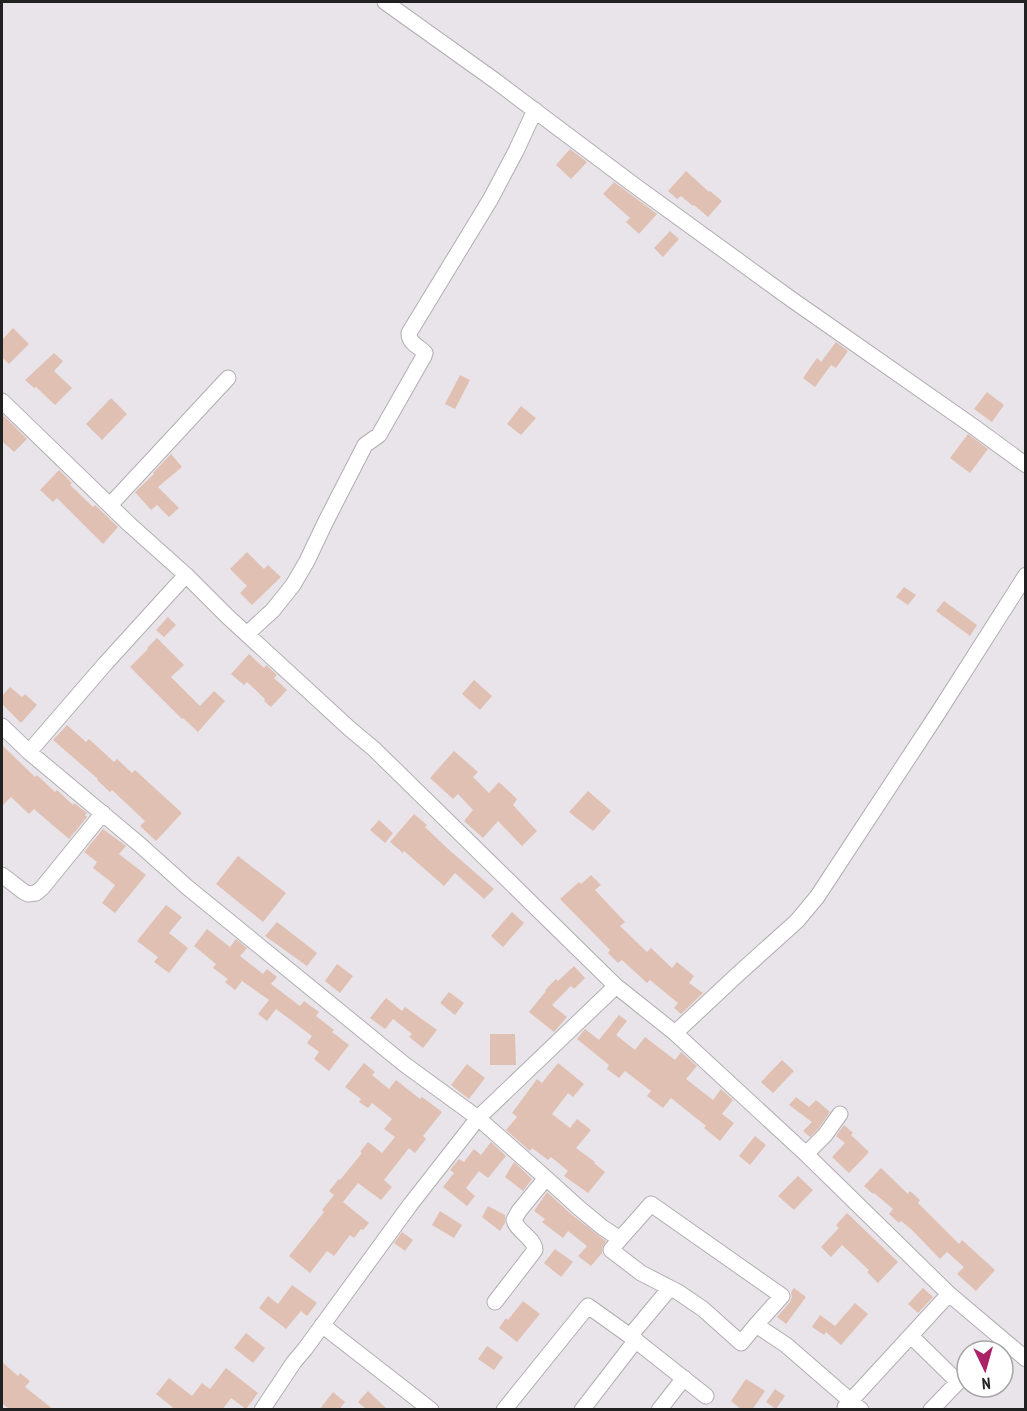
<svg xmlns="http://www.w3.org/2000/svg" width="1027" height="1411" font-family="'PT Sans Narrow',sans-serif">
<rect width="100%" height="100%" fill="#e8e4e9"/>
<!-- building -->
<path fill="#e0c0b3" d="M570,149L587,162L571,179L556,165Z
M686,171L709,192L710,191L722,201L708,217L694,205L693,206L681,196L677,199L668,191Z
M614,182L657,214L639,234L626,222L630,218L603,194Z
M670,231L679,239L663,257L654,248Z
M13,328L29,344L9,364L2,357V340Z
M836,342L848,351L836,368L831,365L815,387L803,378L817,358L821,362Z
M54,353L63,361L54,371L72,388L55,405L36,387L34,388L25,380Z
M460,375L470,380L455,409L445,404Z
M987,392L1004,405L992,422L974,409Z
M111,398L127,414L102,440L86,424Z
M521,406L536,418L521,435L507,424Z
M2,414L27,439L14,452L2,441Z
M968,434L988,449L970,473L950,458Z
M171,454L182,467L158,487L179,508L169,517L157,505L151,510L135,492L154,474L153,473Z
M59,470L72,483L70,485L93,507L95,505L118,527L103,544L57,498L53,502L40,490Z
M247,552L264,569L268,565L281,577L252,605L240,593L247,586L230,569Z
M904,587L916,595L908,605L896,597Z
M944,601L977,625L970,636L936,611Z
M168,617L176,625L164,637L156,630Z
M157,638L184,665L171,677L200,706L214,691L225,701L198,732L183,718L182,719L130,667L148,649L147,648Z
M249,654L264,668L266,665L277,675L274,678L287,690L271,707L264,701L265,699L247,682L244,685L231,674Z
M474,680L492,696L480,710L462,694Z
M10,687L22,697L25,694L37,705L21,723L2,704V696Z
M67,725L86,742L89,739L114,762L117,759L132,773L135,770L182,813L156,841L140,826L145,821L112,790L110,792L97,780L98,779L53,740Z
M2,745L35,777L37,775L55,792L57,790L73,805L74,803L87,813L85,815L87,817L69,839L34,809L29,814L11,797L2,806Z
M454,751L478,772L473,777L489,793L499,782L517,799L513,805L537,831L522,846L498,821L483,838L464,821L473,810L458,794L453,799L430,778Z
M588,791L611,811L593,831L569,812Z
M414,814L427,825L425,827L447,848L494,889L484,899L455,873L444,886L404,851L403,853L390,842Z
M379,820L393,833L385,843L370,830Z
M103,829L126,846L119,854L146,875L115,913L102,903L115,885L93,868L97,862L84,852Z
M238,856L286,893L263,922L216,884Z
M591,875L601,885L595,890L625,922L620,926L647,952L651,948L672,968L677,962L694,976L689,983L703,993L681,1014L674,1008L678,1003L650,980L647,983L622,960L618,963L608,953L610,950L560,899L579,882L581,884Z
M166,905L182,917L169,933L188,948L169,973L154,962L158,957L137,941Z
M512,912L524,923L503,947L491,936Z
M277,922L317,953L307,966L265,936Z
M207,929L230,947L236,939L247,948L240,956L263,974L267,969L277,977L271,984L300,1006L304,1001L319,1012L316,1016L334,1030L332,1032L349,1045L329,1071L314,1059L319,1052L307,1043L312,1036L276,1009L267,1021L258,1014L269,1000L242,981L235,990L225,982L228,979L213,968L216,964L194,946Z
M337,964L353,976L340,993L325,981Z
M574,966L585,978L574,989L571,986L552,1005L567,1017L554,1032L529,1012L546,991L545,990L556,979L558,981Z
M449,992L464,1003L455,1015L440,1003Z
M386,998L402,1011L405,1007L437,1030L423,1048L409,1037L412,1034L393,1019L385,1029L370,1018Z
M619,1015L627,1021L616,1035L635,1050L645,1037L675,1060L681,1052L697,1066L686,1079L713,1100L721,1089L733,1100L722,1114L734,1123L720,1141L704,1128L706,1126L671,1098L663,1108L647,1096L651,1091L625,1071L619,1078L607,1069L609,1065L577,1039L585,1029L599,1040Z
M490,1034H515L516,1065H490Z
M782,1060L794,1071L773,1093L761,1082Z
M364,1063L375,1072L372,1075L389,1089L396,1080L420,1099L422,1097L442,1112L423,1136L426,1139L415,1153L409,1148L384,1180L392,1187L381,1200L358,1183L343,1202L369,1223L363,1230L361,1229L354,1238L350,1235L334,1256L327,1251L310,1273L289,1256L324,1212L322,1210L334,1195L329,1191L339,1179L340,1180L362,1153L360,1152L368,1142L382,1153L395,1137L384,1129L392,1119L372,1103L368,1108L359,1102L361,1099L345,1087Z
M558,1063L584,1084L573,1097L568,1093L552,1114L570,1128L577,1119L591,1130L576,1148L595,1162L594,1163L605,1172L588,1193L564,1176L568,1171L551,1157L548,1160L532,1148L530,1151L506,1130L517,1117L512,1113L537,1079L542,1083Z
M467,1064L485,1078L469,1099L451,1085Z
M796,1097L809,1107L816,1100L830,1112L818,1129L810,1137L803,1131L812,1122L789,1105Z
M844,1125L853,1133L851,1135L869,1152L849,1173L832,1157L845,1143L836,1136Z
M755,1136L766,1145L750,1165L739,1156Z
M491,1142L506,1156L488,1178L479,1171L466,1188L475,1196L467,1206L443,1187L454,1173L450,1170L459,1159L464,1162L474,1149L481,1155Z
M514,1162L532,1179L523,1191L505,1177Z
M881,1168L908,1194L910,1191L920,1200L918,1203L959,1244L962,1240L995,1270L976,1291L957,1274L964,1267L947,1252L940,1259L911,1229L901,1221L899,1223L889,1214L893,1209L874,1193L873,1194L864,1186Z
M798,1176L813,1190L794,1210L778,1196Z
M547,1192L572,1215L606,1241L602,1248V1253L591,1266L578,1256L587,1246L568,1231L563,1238L542,1222L545,1219L534,1211Z
M488,1206L505,1215V1223L500,1231L482,1217Z
M440,1211L462,1225L454,1238L432,1225Z
M847,1213L898,1262L878,1283L867,1272L869,1270L842,1245L831,1257L821,1247L839,1228L836,1225Z
M402,1232L413,1240L405,1251L394,1243Z
M555,1249L573,1262L561,1277L544,1263Z
M292,1285L317,1303L307,1316L301,1311L286,1329L259,1308L268,1296L278,1304Z
M794,1288L806,1297L786,1324L777,1317L790,1302L792,1297L791,1292Z
M923,1288L933,1297L918,1313L908,1304Z
M523,1301L540,1314L517,1342L499,1328L506,1318L508,1320Z
M855,1303L868,1314L841,1345L826,1332L824,1335L812,1327L820,1315L835,1326Z
M246,1333L265,1348L253,1363L234,1348Z
M487,1346L503,1357L494,1370L478,1359Z
M2,1362L18,1376L20,1373L30,1381L25,1387L54,1410H10L2,1403Z
M226,1368L258,1393L246,1409L231,1398L222,1410H176L156,1394L169,1378L192,1396L202,1383L210,1389Z
M746,1379L765,1391L752,1410H742L731,1401Z
M775,1389L785,1396L776,1409L766,1402Z
M368,1391L388,1410H367L358,1402Z
M333,1392L345,1402L339,1410H319Z"/>
<g fill="none" stroke-linecap="round" stroke-linejoin="round">
<!-- street casing -->
<g stroke="#b1adb2" stroke-width="17">
<path id="street" d="M385,2L497,82L634,185L791,299L974,427L1026,465
M2,401L129,524L186,575L227,616L350,729L374,749L616,986L675,1033L806,1154L949,1294L1026,1359
M110,505L228,378
M247,634L273,610L293,585L307,561L326,521L365,445L379,435L424,356L425,353C419,346 409,344 409,333L490,200L516,151L535,110
M2,726L29,752L139,844L187,887L404,1064L478,1118L546,1178L579,1208L602,1227L620,1239L611,1250L641,1273L678,1292L703,1309L741,1343L756,1325L786,1345L861,1410
M29,752L105,664L186,575
M2,875L24,892L28,894L36,893L42,888L103,813
M675,1033L737,975L797,921L817,897L938,713L1026,575
M806,1154L825,1135L840,1114
M620,1239L651,1204L782,1296L756,1325
M670,1288L630,1336L706,1396
M495,1302L535,1250C534,1237 517,1232 514,1220L519,1211L546,1178
M322,1325L431,1410
M911,1336L958,1382L931,1410
M845,1407L949,1294
M262,1410L294,1362L305,1349L410,1205L478,1118L616,986
M504,1410L588,1306L630,1336
M582,1410L636,1340
M659,1410L684,1378"/>
</g>
<!-- street -->
<use href="#street" stroke="#fff" stroke-width="15"/>
</g>
<!-- border -->
<rect width="1027" height="1411" fill="none" stroke="#222122" stroke-width="6"/>
<!-- north arrow -->
<g transform="translate(985 1369) rotate(175)"><circle r="28" fill="#ffffff" stroke="#a7a6a7" stroke-width="1.5"/>
<path d="M0-4.5L10 22L0 15L-10 22Z" fill="#ab2266"/>
<text y="-9" font-size="16" font-weight="bold" text-anchor="middle" fill="#222122">N</text>
</g>
</svg>
